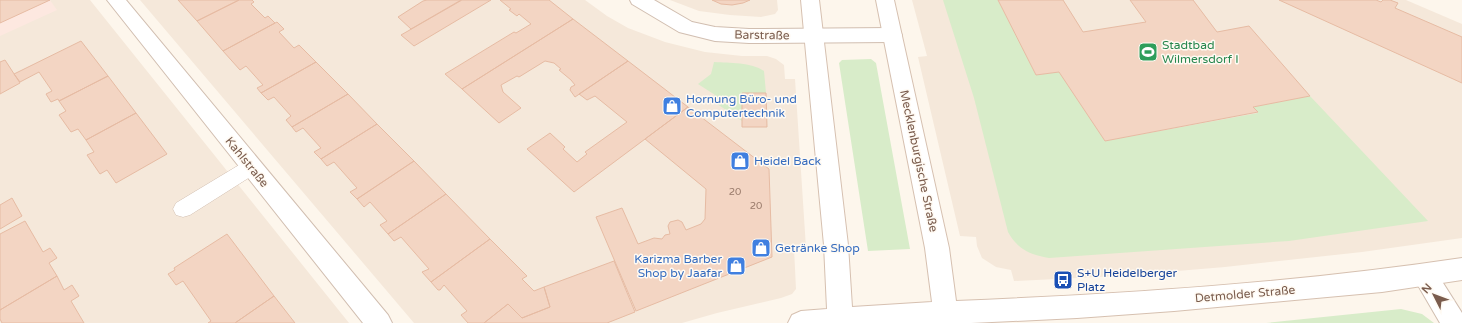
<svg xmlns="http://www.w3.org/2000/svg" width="1462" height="323" font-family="'Varela Round',sans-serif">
<rect width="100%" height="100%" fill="#fdf6ec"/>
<!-- residential -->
<path fill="#f5e8da" d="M0,0H90L349,323H0Z
M140,0H585L607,16L628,28L665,42L705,52L742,56H767L776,59L784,65L785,79H795L806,248H794L796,289L792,294L781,298L717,313L682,323H414Z
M670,0H777L778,10L775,14L761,17L730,15L699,11Z
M912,0H1406L1462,24V238L1362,252L1225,267L1117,276L1014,281L1011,270L996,267L982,258L977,246L976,237L960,236L918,57L927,56Z"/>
<!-- commercial -->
<path fill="#fde8e0" d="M0,0H50L57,10L0,36Z"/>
<!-- green -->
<path fill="#d8ecc9" d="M943,0H998L1036,75L1059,72L1105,141L1258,113L1253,107L1310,96L1428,221L1289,241L1049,258C1031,255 1017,249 1008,232L974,98Z
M871,59L876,63L910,249L868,251L839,63L842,60Z
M714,62C730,63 751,62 764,71L766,93H742V121L710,99L715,95L698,84L711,74Z
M1401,309L1422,314L1434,323H1266Z"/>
<!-- building -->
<path fill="#f3d5c3" stroke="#e6bba3" d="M0,0H50L0,23Z
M178,0H239L197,21Z
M239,0H252L254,2L251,4L265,18L268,16L275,23L223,51L197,21Z
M427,0H461L411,29L398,17L423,1Z
M462,0H491L414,46L401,35Z
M500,0H549L573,19L462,89L445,74L514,32L516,33L531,24L519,14L517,16L509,10L511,9Z
M712,0H750L743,3L732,5L721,4Z
M998,0H1063L1083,32L1146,22L1130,0H1193L1217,32L1249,26L1310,96L1253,107L1258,112L1105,141L1059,72L1036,75Z
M1279,0H1376L1381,2L1383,0H1390L1398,3L1395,8L1462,37V83Z
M573,19L628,61L575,97L570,90L571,87L575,85L571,80L559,70L561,69L554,63L545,61L519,77L517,76L501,85L503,92L521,108L499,123L462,89Z
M277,22L284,29L279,32L294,48L299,45L316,62L261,93L257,88L263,85L246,66L240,70L223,51Z
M81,41L108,76L59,101L58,99L51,102L46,94L52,91L39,72L20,82L14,74Z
M5,60L20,83L0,94V62Z
M628,61L688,107L574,192L527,149L550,133L565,147L563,149L577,162L587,154L585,152L627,122L595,96L587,100L579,94Z
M316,62L348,94L292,127L286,120L291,116L274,97L268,100L261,93Z
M108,76L136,113L86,140L78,129L71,132L59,115L66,111L59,101Z
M742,93H766L767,127H742Z
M348,94L377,124L321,159L314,152L321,148L303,128L296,132L292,127Z
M688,107L769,169L772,257L636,311L596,217L622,208L638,244L654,238L662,239L665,235L670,234L668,226L670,222L678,220L682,222L686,230L701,224L705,219L706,189L645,139Z
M136,113L167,154L116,183L107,170L100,174L87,155L94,152L86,140Z
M377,124L414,161L357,199L350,192L357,188L334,162L327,166L321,159Z
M414,161L446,194L388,234L380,225L387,221L370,202L364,207L357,199Z
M446,194L490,239L431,282L422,272L429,269L401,237L394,241L388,234Z
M12,198L22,216L0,229V205Z
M25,221L43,252L50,248L57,258L49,263L57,276L0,310V234Z
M227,234L274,296L235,323H208L211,321L183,281L176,285L168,274L175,270L174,268Z
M490,239L527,276L522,279L534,291L544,287L550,307L522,318L508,304L484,323H468L461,315L467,311L444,285L440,290H438L431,282Z
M614,261L635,312L607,323H484L508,304L522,318L550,307L544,287Z
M57,276L64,290L72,285L79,296L71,301L84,323H2L0,319V310Z
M274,296L295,323H235Z"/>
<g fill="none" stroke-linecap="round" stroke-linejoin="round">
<!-- lane casing -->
<g stroke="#d1beb0" stroke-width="1">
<path id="lane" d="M251,159L258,162L261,167L258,172L190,215L183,217L176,215L173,209L176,203L244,162Z"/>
</g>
<!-- street casing -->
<g stroke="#d1beb0" stroke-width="2">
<path id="street" d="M107,0H126L388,315L392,323H363Z
M630,0H654L692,22L715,27L749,29L892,28L899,30L902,35L899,40L892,42L749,43L715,41L679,32L632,4Z
M1424,264L1433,267L1462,313V323H1440L1412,275L1415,267Z"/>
</g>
<!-- secondary casing -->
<g stroke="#d6c0b0" stroke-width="2">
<path id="secondary" d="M801,0H819L848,245L852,307L932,302L925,248L876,0H894L949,248L956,301C1125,294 1295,283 1462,258V280L1382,292L1174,311L1077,318L971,323H788L792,315L801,311L827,309L824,245Z"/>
</g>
<!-- lane -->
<use href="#lane" fill="#fff" fill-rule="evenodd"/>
<!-- street -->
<use href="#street" fill="#fff" fill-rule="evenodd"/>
<!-- secondary -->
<use href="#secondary" fill="#fff" fill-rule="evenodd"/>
</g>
<!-- icons -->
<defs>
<g id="stadium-square" transform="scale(1)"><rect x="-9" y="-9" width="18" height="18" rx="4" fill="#2e9e5b" stroke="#fffaf3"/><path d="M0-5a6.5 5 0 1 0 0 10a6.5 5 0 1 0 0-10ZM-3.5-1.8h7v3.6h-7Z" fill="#fff"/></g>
<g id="shop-square" transform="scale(1)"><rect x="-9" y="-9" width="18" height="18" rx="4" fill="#3f7fe0" stroke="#fffaf3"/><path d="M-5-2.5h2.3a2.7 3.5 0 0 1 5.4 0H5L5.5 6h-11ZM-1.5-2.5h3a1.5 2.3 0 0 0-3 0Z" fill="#fff"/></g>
<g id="bus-square" transform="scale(1)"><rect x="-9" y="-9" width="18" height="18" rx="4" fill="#1a4fb4" stroke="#fffaf3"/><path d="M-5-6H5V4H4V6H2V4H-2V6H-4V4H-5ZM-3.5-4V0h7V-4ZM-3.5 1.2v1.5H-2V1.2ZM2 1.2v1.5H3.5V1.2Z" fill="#fff"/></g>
</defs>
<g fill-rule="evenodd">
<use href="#stadium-square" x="1148" y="52"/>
<use href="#shop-square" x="672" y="106"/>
<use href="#shop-square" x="740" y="161"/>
<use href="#shop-square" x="761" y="248"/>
<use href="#shop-square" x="736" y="266"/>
<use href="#bus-square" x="1063" y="280"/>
</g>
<g text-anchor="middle" stroke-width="3" stroke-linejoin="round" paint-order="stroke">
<!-- number labels -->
<g font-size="10" fill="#987a6a">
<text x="735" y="195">20</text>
<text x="756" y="209">20</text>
</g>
<!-- street labels -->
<g font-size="12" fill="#7a5c4d" stroke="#fffaf3">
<text transform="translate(762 35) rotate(1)" y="4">Barstraße</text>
<text transform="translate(919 161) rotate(78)" y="4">Mecklenburgische Straße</text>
<text transform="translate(247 162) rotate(51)" y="4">Kahlstraße</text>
<text transform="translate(1245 294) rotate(-5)" y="4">Detmolder Straße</text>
</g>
<!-- leisure labels -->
<g font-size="12" fill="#27864d" stroke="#fffaf3" text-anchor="start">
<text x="1162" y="49">Stadtbad<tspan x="1162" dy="14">Wilmersdorf I</tspan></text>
</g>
<!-- shop labels -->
<g font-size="12" fill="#366cbe" stroke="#fffaf3" text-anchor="start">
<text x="686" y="103">Hornung Büro- und<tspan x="686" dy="14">Computertechnik</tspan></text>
<text x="754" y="165">Heidel Back</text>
<text x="775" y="252">Getränke Shop</text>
<text x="722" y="263" text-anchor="end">Karizma Barber<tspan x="722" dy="14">Shop by Jaafar</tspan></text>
</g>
<!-- transit labels -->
<g font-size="12" fill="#164399" stroke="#fffaf3" text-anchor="start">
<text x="1077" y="277">S+U Heidelberger<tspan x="1077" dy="14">Platz</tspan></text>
</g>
</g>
<!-- north arrow -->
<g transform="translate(1434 295) rotate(312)" stroke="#fffaf3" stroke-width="3" paint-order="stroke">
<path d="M0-3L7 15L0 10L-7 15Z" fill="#7a5c4d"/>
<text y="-6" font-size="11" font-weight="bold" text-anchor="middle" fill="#7a5c4d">N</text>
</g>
</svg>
